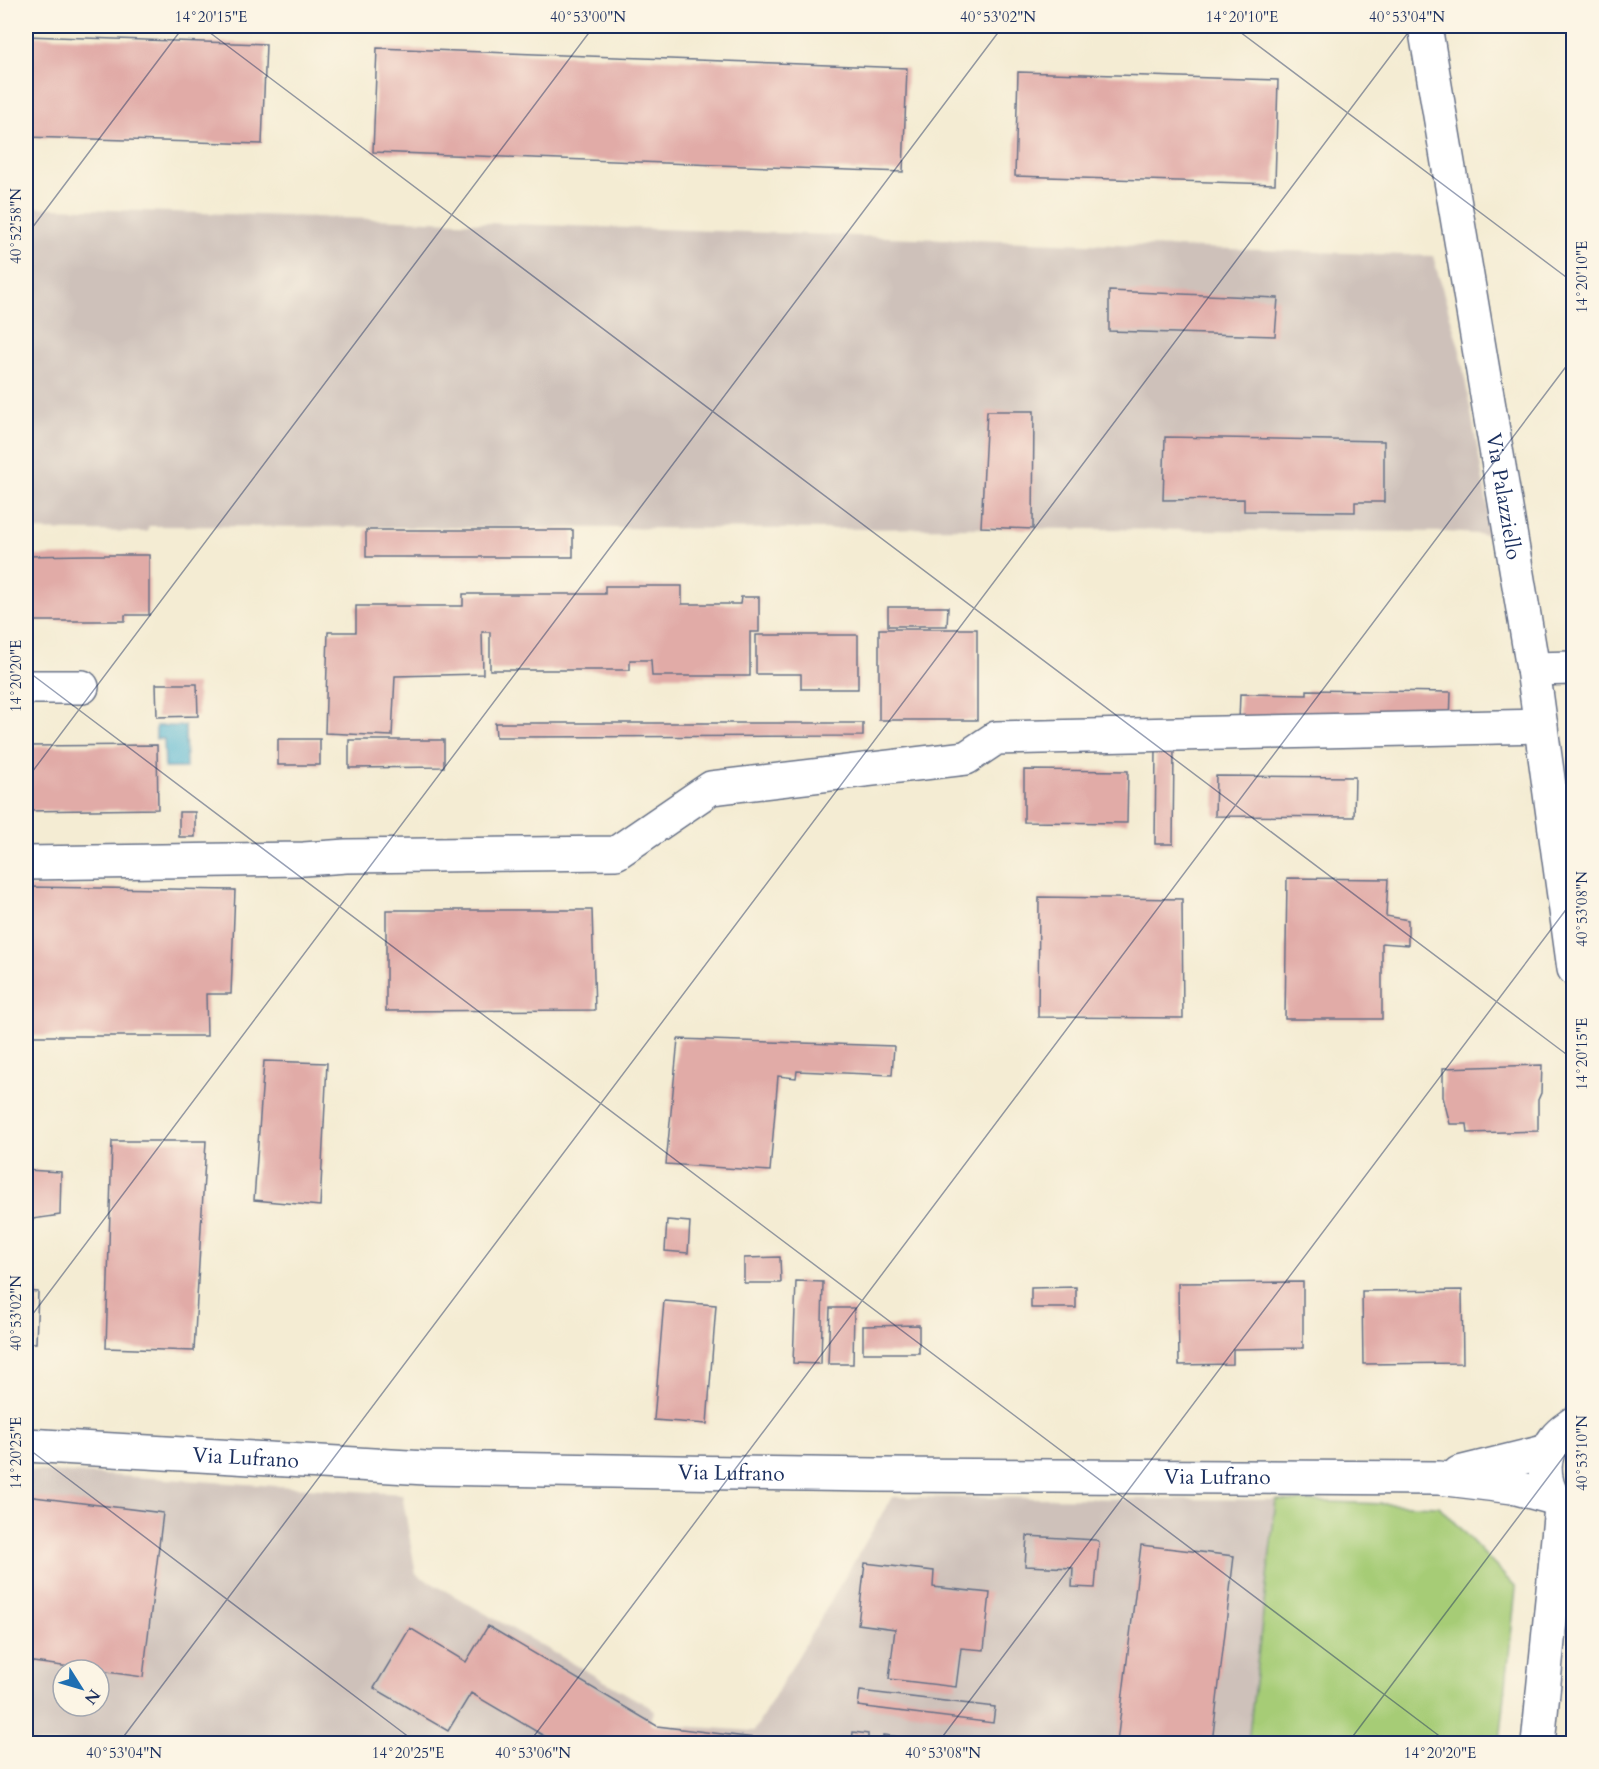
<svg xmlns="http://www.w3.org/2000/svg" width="1599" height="1769" font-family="Cardo,serif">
<rect width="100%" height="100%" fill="#fcf5e5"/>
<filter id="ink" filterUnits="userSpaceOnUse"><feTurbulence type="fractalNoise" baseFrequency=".0167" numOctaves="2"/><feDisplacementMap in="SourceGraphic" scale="12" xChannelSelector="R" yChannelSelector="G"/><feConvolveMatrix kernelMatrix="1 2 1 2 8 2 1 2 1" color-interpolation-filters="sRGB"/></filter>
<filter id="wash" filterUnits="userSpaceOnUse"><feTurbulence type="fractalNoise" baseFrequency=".008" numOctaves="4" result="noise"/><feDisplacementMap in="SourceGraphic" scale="24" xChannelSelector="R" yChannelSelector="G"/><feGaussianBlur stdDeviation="1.35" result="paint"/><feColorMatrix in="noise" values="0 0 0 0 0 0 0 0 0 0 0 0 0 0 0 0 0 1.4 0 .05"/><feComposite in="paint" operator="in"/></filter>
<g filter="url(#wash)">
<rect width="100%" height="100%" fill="#f4ecd3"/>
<!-- industrial -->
<path fill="#cec1ba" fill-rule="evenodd" d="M26,207L1433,256L1460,351L1493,535L1445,532L970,528L828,529L149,526L147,532L26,530Z
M26,1470L402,1494L416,1574L655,1710L649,1724L754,1731L892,1497L1276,1500L1248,1743H26ZM63,1670H99V1706H63Z"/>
<!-- green -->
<path fill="#a6cc76" stroke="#607e6a" stroke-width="1.5" d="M1276,1500L1439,1506L1516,1588L1500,1743H1248Z"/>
<!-- water -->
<path fill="#52b5d1" stroke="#367298" stroke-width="1.5" d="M156,726H185L186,768H165L164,739H156Z"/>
<g id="blocks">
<!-- building -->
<path fill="#e1aba7" d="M26,36L266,44L262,144L26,137Z
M377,48L907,68L903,172L373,152Z
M1018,72L1278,80L1275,184L1015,176Z
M1109,291L1278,298L1275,336L1109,331Z
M987,411H1034L1033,529L981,527Z
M1165,437L1384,441V502H1355V512L1244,511V499L1163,500Z
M366,530H573V557H366Z
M88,555H149V615H125V621H26V556Z
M605,586H682V604H740L741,597H759V632H750V676H652L651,660H630V670H490V632H482L483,674L395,676L392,736L325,733L328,632H356V606H463V594H605Z
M888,607H948L947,626H888Z
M879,629H977V720H879Z
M756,635H858V689H801V674H756Z
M156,684H197L198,716L157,717Z
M1307,690L1451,692L1450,724L1239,721L1240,694L1307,695Z
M495,723H863V736L496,737Z
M278,739H320V765H278Z
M349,740H444V767L349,768Z
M157,745L158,809L26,811V746Z
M1156,748L1174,749L1173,844H1155Z
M1024,770L1128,771L1127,823L1024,822Z
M1216,776L1355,777L1354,817L1215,816Z
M179,812H195V837H179Z
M1287,878L1388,879L1386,916L1408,920V945L1382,943V1019H1285Z
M27,887L235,890L231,994H206L207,1036H26Z
M1039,897L1182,899L1183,1018L1038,1017Z
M386,910H592L595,1010L386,1011Z
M678,1039L894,1046L892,1075L797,1071L796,1078L778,1076L770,1171L666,1164Z
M264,1061L327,1063L320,1206L254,1200Z
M1542,1065L1541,1093L1538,1100V1131L1468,1133L1467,1124H1450L1443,1097V1068Z
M112,1141H206L194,1351L106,1348Z
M26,1170L61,1172L60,1215L26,1220Z
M667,1220L690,1222L688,1253L665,1251Z
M780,1257L781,1283H744V1258Z
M796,1281L823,1282L821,1364L793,1363Z
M1303,1282V1348L1233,1349V1364L1179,1365L1178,1283Z
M1076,1287V1308H1031V1288Z
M1462,1290L1463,1363L1363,1364L1362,1291Z
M26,1291L38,1292L36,1343H26Z
M664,1301L716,1305L707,1424L654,1420Z
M830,1308H854L853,1364H828Z
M919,1325V1353H863V1326Z
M26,1496L163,1513L143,1677L26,1661Z
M1027,1536L1096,1540L1099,1542L1095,1588L1072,1587L1073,1568L1025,1566Z
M1141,1545L1234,1556L1212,1743H1117Z
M865,1563L934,1571L933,1587L990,1593L984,1650L961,1648L956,1687L889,1679L895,1629L858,1624Z
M488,1626L657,1726L779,1741L778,1743H556L471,1693L448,1731L374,1688L410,1628L466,1662Z
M860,1691L995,1707L993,1723L858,1706Z
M853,1732L868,1734V1743H852Z
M883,1735L899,1737V1743H883Z"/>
</g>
</g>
<g filter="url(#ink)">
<use href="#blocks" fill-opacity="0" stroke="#677187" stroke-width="1.5"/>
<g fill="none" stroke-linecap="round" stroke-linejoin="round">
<!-- street casing -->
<g stroke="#677187" stroke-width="36">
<g id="street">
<path id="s1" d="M1425,26L1533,669L1574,969"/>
<path d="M1533,669L1574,668"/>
<path d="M26,687H82"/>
<path d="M26,863L304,859L346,856L616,853L711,788L966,758L996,738L1541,726"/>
<path id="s2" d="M26,1445L426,1468L875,1475L1439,1478L1513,1487L1554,1498"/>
<path d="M1459,1473L1548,1451"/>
<path d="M1564,1509C1543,1493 1539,1460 1555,1439C1560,1432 1567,1428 1574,1423"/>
<path d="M1538,1744L1561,1507"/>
</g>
</g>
<!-- street -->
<use href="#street" stroke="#fff" stroke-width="33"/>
</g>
</g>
<!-- ticks -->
<path fill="none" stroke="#1b2f5e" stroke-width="1.5" stroke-opacity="0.45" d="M201,26L1574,1060M1232,26L1574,283M26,236L184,26M26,670L1450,1744M26,780L594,26M26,1323L1003,26M26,1447L418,1744M118,1744L1413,26M528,1744L1574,356M937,1744L1574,899M1347,1744L1574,1443"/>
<g text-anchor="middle" stroke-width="6" stroke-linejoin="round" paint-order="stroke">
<!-- street labels -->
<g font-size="21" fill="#1b2f5e" stroke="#fcf5e5">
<text dy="7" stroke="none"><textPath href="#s1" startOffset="477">Via Palazziello</textPath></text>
<text dy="7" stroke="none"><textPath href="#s2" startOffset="220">Via Lufrano</textPath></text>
<text dy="7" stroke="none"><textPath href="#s2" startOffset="706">Via Lufrano</textPath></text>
<text dy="7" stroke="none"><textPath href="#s2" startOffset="1192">Via Lufrano</textPath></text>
</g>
</g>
<!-- margin -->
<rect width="1599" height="1769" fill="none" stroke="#fcf5e5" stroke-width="66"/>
<!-- north arrow -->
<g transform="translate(81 1688) rotate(127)"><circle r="28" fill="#fcf5e5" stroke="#a2a6af" stroke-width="1.5"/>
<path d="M0-4.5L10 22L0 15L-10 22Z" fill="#1f6fb2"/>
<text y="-9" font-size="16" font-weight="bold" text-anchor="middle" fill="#1b2f5e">N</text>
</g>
<rect x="33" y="33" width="1533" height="1703" fill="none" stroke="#1b2f5e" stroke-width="2"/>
<g font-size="15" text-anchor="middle" fill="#1b2f5e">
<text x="211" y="22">14°20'15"E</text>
<text x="588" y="22">40°53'00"N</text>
<text x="998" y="22">40°53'02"N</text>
<text x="1242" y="22">14°20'10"E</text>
<text x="1407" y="22">40°53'04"N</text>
<text transform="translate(16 226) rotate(-90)" y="5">40°52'58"N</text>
<text transform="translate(1582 277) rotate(-90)" y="5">14°20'10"E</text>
<text transform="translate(16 676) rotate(-90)" y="5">14°20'20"E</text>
<text transform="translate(1582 909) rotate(-90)" y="5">40°53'08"N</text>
<text transform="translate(1582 1054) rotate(-90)" y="5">14°20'15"E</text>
<text transform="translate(16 1313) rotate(-90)" y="5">40°53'02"N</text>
<text transform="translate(1582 1453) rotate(-90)" y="5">40°53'10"N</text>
<text transform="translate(16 1453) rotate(-90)" y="5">14°20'25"E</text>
<text x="124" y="1758">40°53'04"N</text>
<text x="408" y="1758">14°20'25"E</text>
<text x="533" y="1758">40°53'06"N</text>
<text x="943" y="1758">40°53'08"N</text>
<text x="1440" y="1758">14°20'20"E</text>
</g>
</svg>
